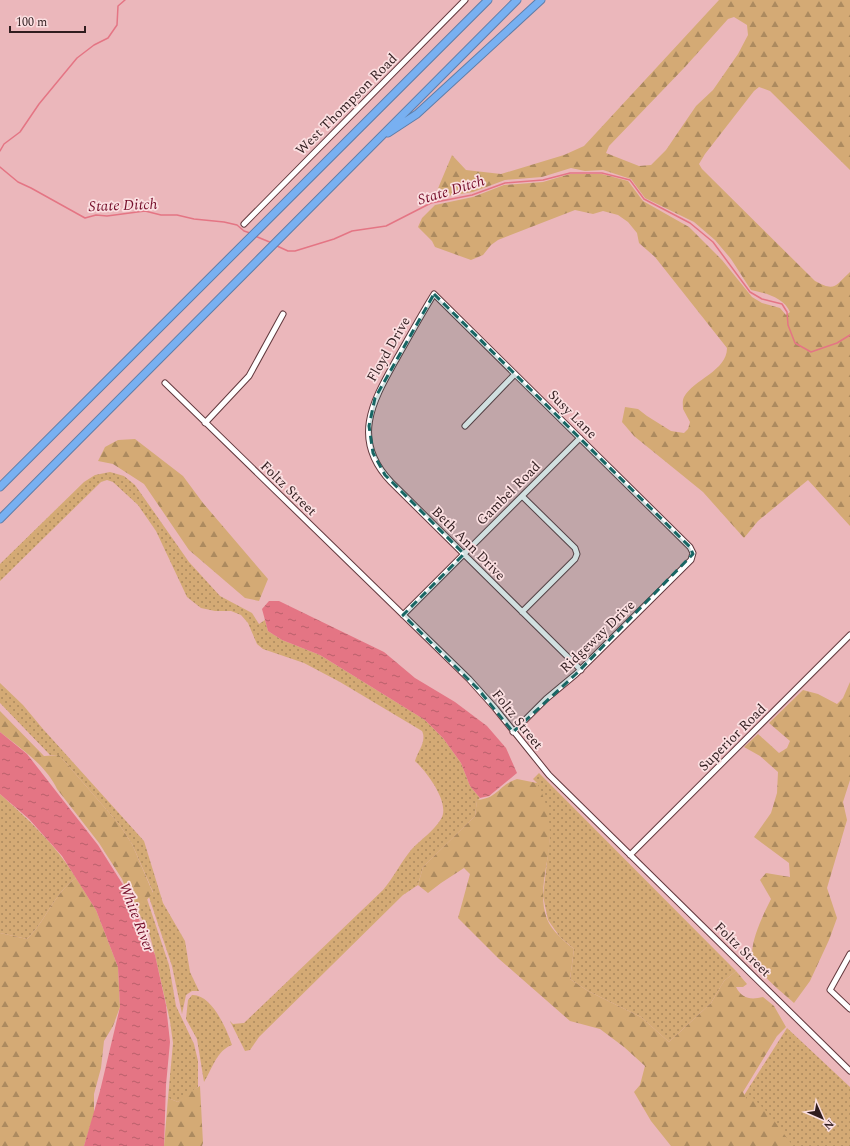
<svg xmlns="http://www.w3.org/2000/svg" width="850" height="1146" font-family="Spectral,serif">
<defs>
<pattern id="grass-dots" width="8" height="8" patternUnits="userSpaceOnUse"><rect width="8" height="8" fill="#d4aa75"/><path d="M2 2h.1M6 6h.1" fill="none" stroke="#ac8a5f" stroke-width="1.8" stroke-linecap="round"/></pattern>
<pattern id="forest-firs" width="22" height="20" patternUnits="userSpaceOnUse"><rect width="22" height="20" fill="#d4aa75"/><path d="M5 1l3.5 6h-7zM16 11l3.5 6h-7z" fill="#ac8a5f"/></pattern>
<pattern id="water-ripples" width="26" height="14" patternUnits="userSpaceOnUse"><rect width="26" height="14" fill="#e47584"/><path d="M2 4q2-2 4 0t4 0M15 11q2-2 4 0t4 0" fill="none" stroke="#b95f6b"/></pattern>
</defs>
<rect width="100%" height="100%" fill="#ebb7bb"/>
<!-- grass -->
<path fill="url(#grass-dots)" d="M110,472L124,476L135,485L189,562L220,596L252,613L259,624L265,620L268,631L282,640L320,655L425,720L443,738L461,763L470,786L480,798L477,801L475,816L423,867L418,885L403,895L259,1037L250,1050L245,1051L230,1021L233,1024L244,1023L383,890C394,877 401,862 411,850C421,839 434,831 441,819C451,803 426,771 415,761C418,751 427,741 422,731L340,682L304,663L263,649L257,644L248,623L241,615L231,611H215L201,608L187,597L156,531L138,505L113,482L107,480L101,482L0,581V564L84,482L95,475Z
M0,683L23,705L43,729L144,841L163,903L185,941L190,972L199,991H192L186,995L182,1014L172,966L149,897L153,892L132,844L119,824L59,755H50L0,703Z
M539,773L736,971L724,981L711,1003L669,1042L641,1017L588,991L570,979L574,949L560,937L548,920L543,896L550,836L537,783L533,779Z
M0,794C29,820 56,845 76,878C54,893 46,921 27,939L0,933Z
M147,899L169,965L176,1006L194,1044L198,1061V1087L178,1102L168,1098L173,1043L170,1021L155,955L149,932L136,908Z
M192,995C212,994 227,1030 232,1045C217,1050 212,1069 204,1082L197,1039L186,1019L188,1000Z
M787,1028L850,1087V1146H777L741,1100Z"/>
<!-- forest -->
<path fill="url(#forest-firs)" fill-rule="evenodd" d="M719,0H850V170L770,91L759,87L754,91L705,154L699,164L702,169L815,281C835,292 835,286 850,272V526L808,480L758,521L744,538L703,492L634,436L622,422L625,407L638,409L647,416L671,431L684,433L688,429L690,422L683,409C683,405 682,401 684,397C694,379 727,371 727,348L655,257L639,243L637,233L628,222L618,215L603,211L593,214L575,210L498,240L491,245L483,255L471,260L435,247L432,241L418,227L422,218L435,205L473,197L504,185L543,182L570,174H602L628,181L643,201L689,227L722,260L752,297L762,303L780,308L786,315L790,312C784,298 766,293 751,290L731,259L715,240L694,222L645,198L631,179L603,170L585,171L571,168L542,177L505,180L473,192L434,198L452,155L466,170L501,174L564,155L584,146ZM734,17L747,25L748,35L738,54L713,90L696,106L666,150L651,165L639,166L606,153L609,146L685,67L728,19Z
M135,439L183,476L203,503L268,579L259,601L245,598L189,550L144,484L113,464L98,461L105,447L118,440Z
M850,682V780L843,802L847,820L827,888L837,918L829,940L810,981L794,1003C784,994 757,972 753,961C748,945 764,913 771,899L760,880L766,873L790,877L789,863L754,837L771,813L777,793L778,772L760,756L744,747L758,734L779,753L787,748L790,741L769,723L803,690L818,694L837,704L843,698Z
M0,711L44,756L59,755L119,824L132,844L153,893L144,903L136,908L128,894L122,879L99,843L57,789C46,765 20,748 0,732Z
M517,779L537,783C546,799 550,818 550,837C549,864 537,892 547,919C552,931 564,941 574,949L570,979L588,991L641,1017L669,1042L711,1003L724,981L736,971L747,984L743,987H736C742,999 751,1000 763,997L774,1006L786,1027L777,1036L743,1092L747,1099L752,1097L769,1114L793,1146H671L651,1121L634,1092L640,1085L645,1066L624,1047L600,1029L570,1021L499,959L458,918L470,874L464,868L441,883L428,893L418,885L423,867L475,816L477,800C499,798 498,785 517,779Z
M76,878L96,910L118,967L120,1007L113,1026L104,1041L101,1068L94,1094V1114L84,1146H0V933L27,939C46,921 54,893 76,878Z
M200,1086L203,1143L202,1146H164L168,1098L178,1102L188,1093Z"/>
<!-- water -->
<path fill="url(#water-ripples)" d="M269,601H279L384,652L415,678L455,702L487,726L506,748L517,773L489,796L480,798L470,786L461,763L443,738L425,720L320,655L282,640L268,631L262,609Z
M0,732L27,754L98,845L125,888L155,955L166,1005L170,1042L166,1085L164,1146H84L100,1091L120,1007L118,967L96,910L62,856L29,819L0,794Z"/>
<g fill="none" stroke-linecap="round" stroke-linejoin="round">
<!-- stream -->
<path stroke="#e47584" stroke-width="1.5" d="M0,151L4,144L20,132L39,104L77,58L94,45L108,38L117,25L118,6L125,0
M0,167L18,182L31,188L85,218L96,215L107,216L145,211L161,215H177L194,219L224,222L237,225L244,231L250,233
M255,236L272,243
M277,246L288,251H295L334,239L352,231L386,226L431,203L472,195L505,183L543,180L570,173H602L630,180L644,199L690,223L713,242L750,292L762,299L782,304L787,312L788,325L795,343L811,352L837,343L850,335"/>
<!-- minor casing -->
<g stroke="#62383d" stroke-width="7">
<path id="minor" d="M244,224L465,0
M165,383L469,679L495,708L549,775L850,1071
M205,423L249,376L283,314
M465,426L515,374
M522,496L575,548L577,554L575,559L522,612
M403,615L580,438
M513,732L546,699L576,674L691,560L693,553L690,547L434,294C421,315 409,337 397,358C373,401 350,439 391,482L581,670
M630,855L850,635
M850,954L830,990L850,1009"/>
</g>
<!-- highway casing -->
<g stroke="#5f7da8" stroke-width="9">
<path id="highway" d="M388,133L417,114L541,0
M0,487L488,0
M0,519L517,0"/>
</g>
<!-- minor -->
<use href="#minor" stroke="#fff" stroke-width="5"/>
<!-- highway -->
<use href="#highway" stroke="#78b0f1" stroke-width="7"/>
</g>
<!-- marked area -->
<path fill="#186664" fill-opacity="0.2" stroke="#186664" stroke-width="3" stroke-dasharray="8 5" stroke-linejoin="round" d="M434,294L690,547L693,554L576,674L513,732L478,689L403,615L464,554L385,475L373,453L369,426L375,398Z"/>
<g text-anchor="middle" stroke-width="3.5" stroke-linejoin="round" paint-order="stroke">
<!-- street labels -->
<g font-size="14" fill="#301d1f" stroke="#fbdfe1">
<text transform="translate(346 104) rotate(-45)" y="5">West Thompson Road</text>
<text transform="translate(388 349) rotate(-60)" y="5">Floyd Drive</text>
<text transform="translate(573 414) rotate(45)" y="5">Susy Lane</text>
<text transform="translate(289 488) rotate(44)" y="5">Foltz Street</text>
<text transform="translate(508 493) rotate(-45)" y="5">Gambel Road</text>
<text transform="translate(469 543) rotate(45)" y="5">Beth Ann Drive</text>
<text transform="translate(597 636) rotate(-44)" y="5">Ridgeway Drive</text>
<text transform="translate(518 719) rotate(51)" y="5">Foltz Street</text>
<text transform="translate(732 737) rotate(-45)" y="5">Superior Road</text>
<text transform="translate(743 949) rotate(44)" y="5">Foltz Street</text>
</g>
<!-- water labels -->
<g font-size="15" font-style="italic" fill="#750e2a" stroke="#fbdfe1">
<text transform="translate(451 190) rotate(-17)" y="5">State Ditch</text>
<text transform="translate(123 205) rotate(-2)" y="5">State Ditch</text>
<text transform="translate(137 917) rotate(69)" y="5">White River</text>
</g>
</g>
<!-- north arrow -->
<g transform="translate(822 1118) rotate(135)" stroke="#fbdfe1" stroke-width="3" paint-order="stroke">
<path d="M0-3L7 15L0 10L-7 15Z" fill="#301d1f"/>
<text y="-6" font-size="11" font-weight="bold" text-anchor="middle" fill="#301d1f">N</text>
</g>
<!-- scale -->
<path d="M10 26v6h75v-6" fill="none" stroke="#301d1f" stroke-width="2"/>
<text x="16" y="26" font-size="12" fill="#301d1f" stroke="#fbdfe1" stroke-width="3" paint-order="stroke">100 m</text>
</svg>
